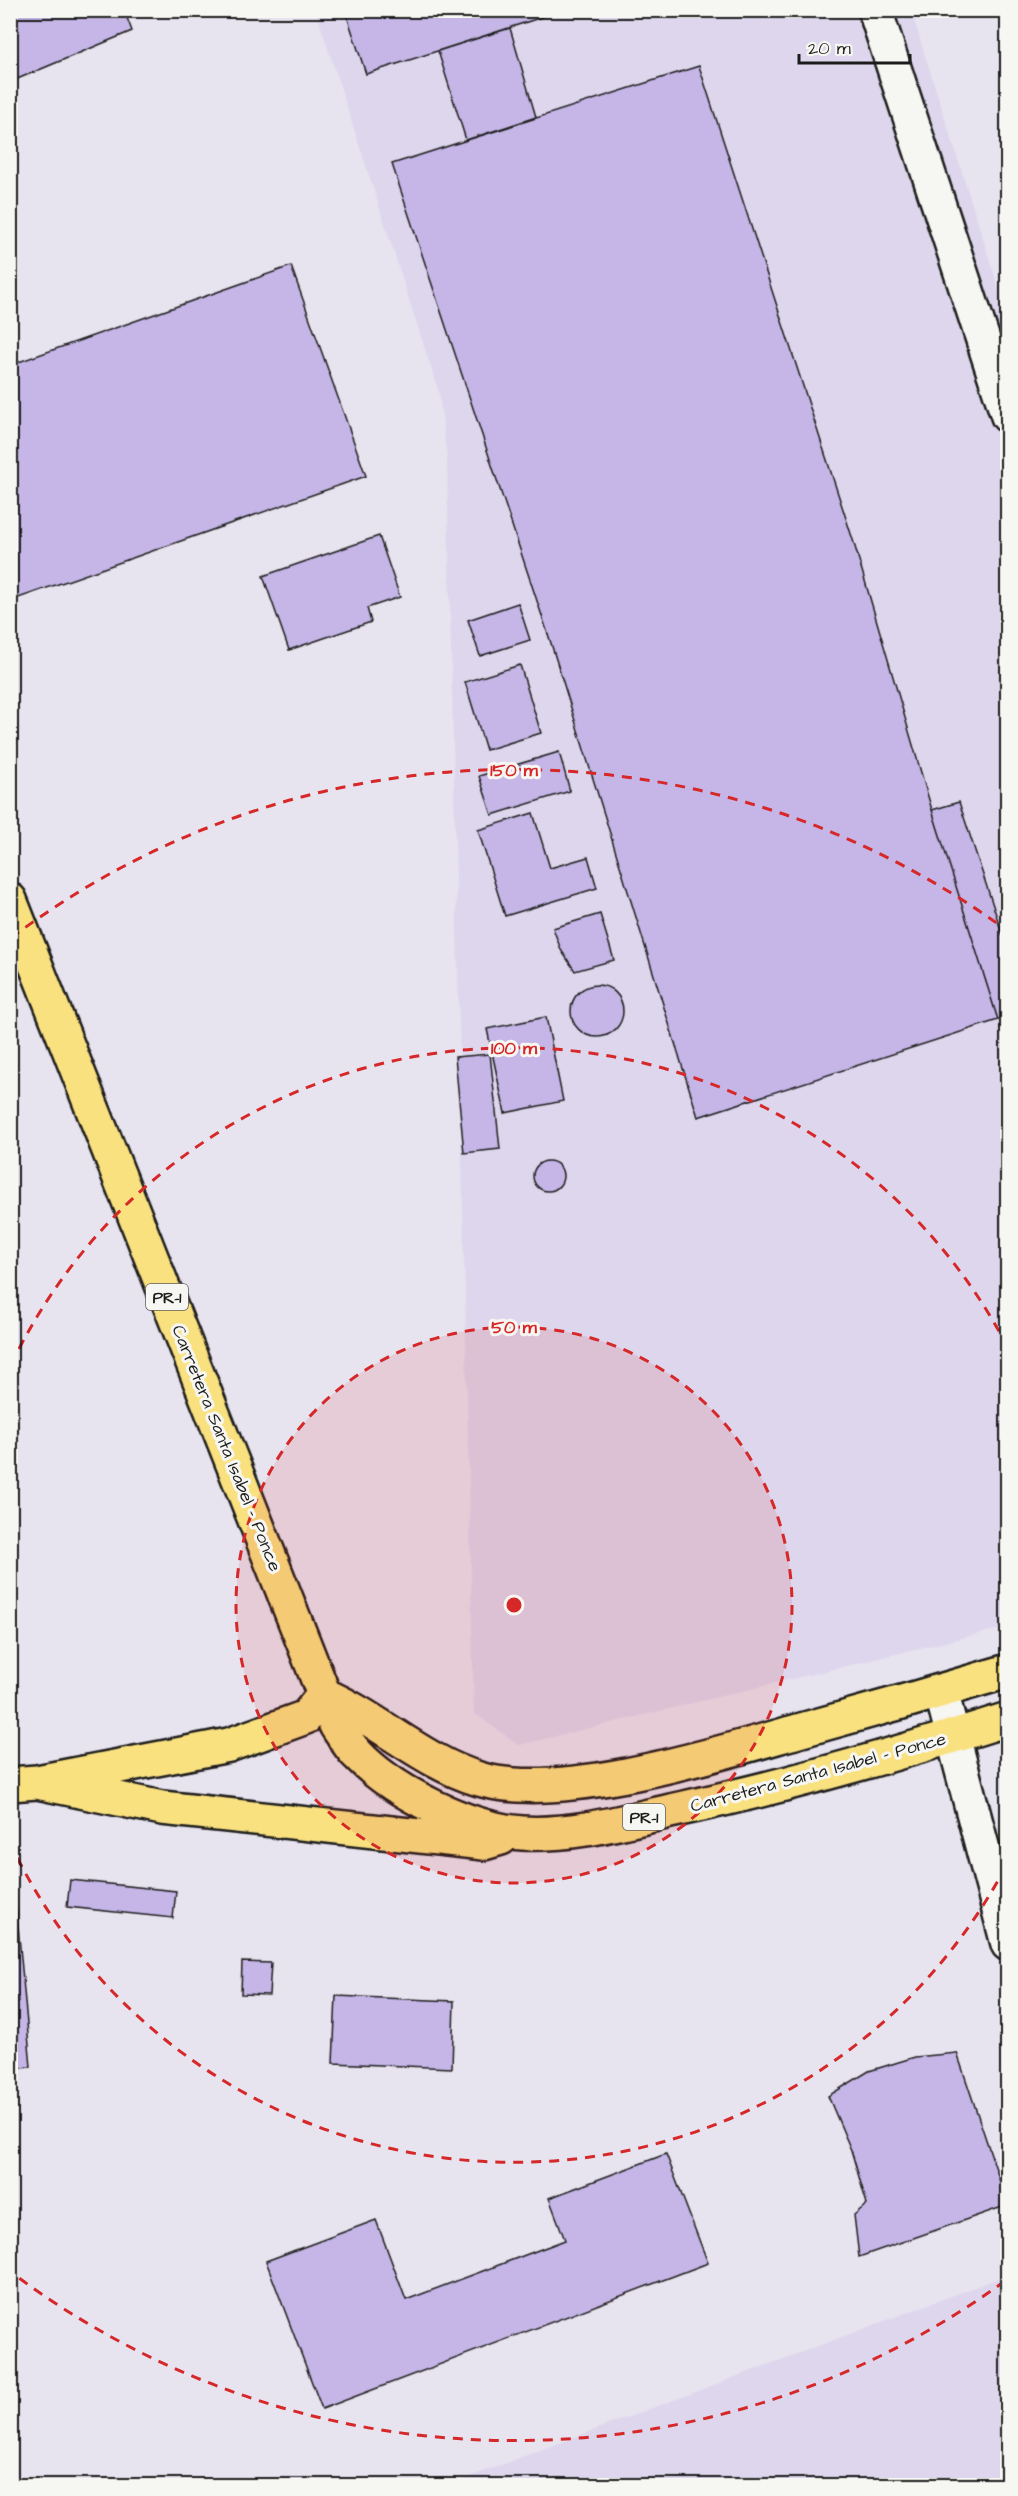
<svg xmlns="http://www.w3.org/2000/svg" width="1018" height="2496" font-family="'Architects Daughter',sans-serif">
<rect width="100%" height="100%" fill="#e7e3ef"/>
<filter id="ink" filterUnits="userSpaceOnUse"><feTurbulence type="fractalNoise" baseFrequency=".0167" numOctaves="2"/><feDisplacementMap in="SourceGraphic" scale="12" xChannelSelector="R" yChannelSelector="G"/><feConvolveMatrix kernelMatrix="1 2 1 2 8 2 1 2 1" color-interpolation-filters="sRGB"/></filter>
<g filter="url(#ink)">
<!-- built -->
<path fill="#ddd6ed" d="M316,11H911L1007,315V1627L519,1745L474,1713L447,458L439,392Z
M1007,2275V2485H448Z"/>
<!-- building -->
<path fill="#c5b6e7" stroke="#1c1c1c" stroke-width="1.5" d="M22,10H124L132,31L10,82V15Z
M345,10H564L366,74Z
M510,28L536,117L466,140L438,51Z
M699,66L853,540L932,810L998,1020L698,1117L550,640L392,164Z
M291,266L366,476L10,601V365Z
M379,536L400,597L367,608L371,622L289,650L263,576Z
M518,603L530,640L480,656L468,620Z
M520,665L541,733L486,750L465,682Z
M559,752L570,791L492,815L479,776Z
M959,802L1008,951V1017L998,1020L932,810Z
M533,813L550,868L588,857L597,888L505,916L478,830Z
M600,914L614,960L575,971L561,950L553,928Z
M571 1011a26 26 0 1 1 52 0a26 26 0 1 1-52 0Z
M546,1017L563,1101L505,1113L487,1029Z
M490,1054L500,1149L464,1153L455,1057Z
M533 1176a15 15 0 1 1 30 0a15 15 0 1 1-30 0Z
M70,1880L176,1891L173,1918L67,1907Z
M14,1882L31,2067L10,2069V1883Z
M242,1962L271,1963L269,1995L241,1994Z
M336,1996L454,2001L452,2068L333,2063Z
M957,2053L1008,2205L859,2257L854,2215L867,2204L851,2150L828,2096L869,2071L915,2057Z
M666,2154L708,2263L322,2409L266,2261L376,2220L406,2300L565,2240L549,2198Z"/>
<g fill="none" stroke-linecap="round" stroke-linejoin="round">
<!-- minor casing -->
<g stroke="#1c1c1c" stroke-width="38">
<path id="minor" d="M875,10L1008,416
M941,1691L1008,1944"/>
</g>
<!-- major casing -->
<g stroke="#1c1c1c" stroke-width="38">
<path id="major" d="M10,900L336,1725C342,1734 349,1746 357,1754C394,1793 469,1829 522,1833C574,1836 625,1821 675,1810C787,1786 898,1754 1008,1719
M324,1695C378,1718 422,1762 479,1779C560,1803 716,1754 798,1731C868,1712 938,1692 1008,1671
M37,1782L162,1808L484,1843L501,1838
M10,1784L37,1782L229,1745L306,1717L324,1695"/>
</g>
<!-- minor -->
<use href="#minor" stroke="#f6f6f2" stroke-width="33"/>
<!-- major -->
<use href="#major" stroke="#fae180" stroke-width="33"/>
</g>
</g>
<!-- distance rings -->
<circle cx="514" cy="1605" r="278" fill="#d62828" fill-opacity=".12"/>
<g fill="none" stroke="#d62828" stroke-width="3" stroke-dasharray="10 8">
<circle cx="514" cy="1605" r="278"/>
<path d="M1006 1866A557 557 0 0 1 11 1845M11 1365A557 557 0 0 1 1006 1344"/>
<path d="M1005 2281A835 835 0 0 1 11 2272M11 938A835 835 0 0 1 1005 929"/>
</g>
<g text-anchor="middle" stroke-width="6" stroke-linejoin="round" paint-order="stroke">
<!-- shield labels -->
<g fill="#f6f6f2" stroke="#5d5d5c" stroke-width="1.5">
<rect x="146" y="1284" width="42" height="26" rx="4.5"/>
<rect x="623" y="1804" width="42" height="26" rx="4.5"/>
</g>
<g font-size="16" font-weight="bold" fill="#1c1c1c">
<text x="167" y="1303">PR-1</text>
<text x="644" y="1823">PR-1</text>
</g>
<!-- street labels -->
<g font-size="18" fill="#1c1c1c" stroke="#f6f6f2">
<text transform="translate(227 1448) rotate(68)" y="6">Carretera Santa Isabel - Ponce</text>
<text transform="translate(818 1772) rotate(-15)" y="6">Carretera Santa Isabel - Ponce</text>
</g>
</g>
<circle cx="514" cy="1605" r="9" fill="#d62828" stroke="#f6f6f2" stroke-width="3"/>
<g font-size="18" text-anchor="middle" font-weight="bold" fill="#d62828" stroke="#f6f6f2" stroke-width="6" stroke-linejoin="round" paint-order="stroke">
<text x="514" y="776">150 m</text>
<text x="514" y="1054">100 m</text>
<text x="514" y="1333">50 m</text>
</g>
<!-- margin -->
<rect width="1018" height="2496" fill="none" stroke="#f6f6f2" stroke-width="36"/>
<rect x="18" y="18" width="982" height="2460" fill="none" stroke="#1c1c1c" stroke-width="2" filter="url(#ink)"/>
<!-- scale -->
<path d="M799 54v9h111v-9" fill="none" stroke="#1c1c1c" stroke-width="3"/>
<text x="808" y="54" font-size="18" fill="#1c1c1c" stroke="#f6f6f2" stroke-width="4.5" paint-order="stroke">20 m</text>
</svg>
